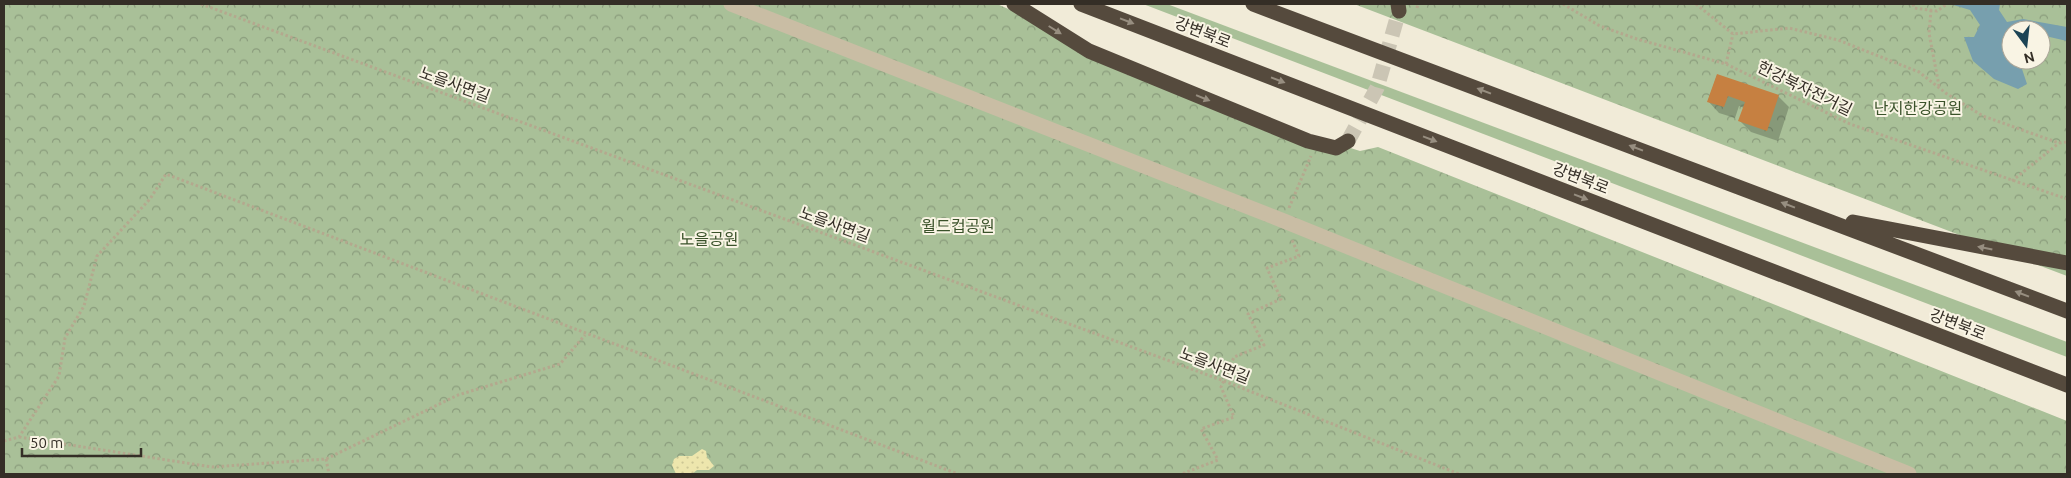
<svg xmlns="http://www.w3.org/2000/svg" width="2071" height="478" font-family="Ubuntu,'Noto Sans KR',sans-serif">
<defs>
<pattern id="forest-crowns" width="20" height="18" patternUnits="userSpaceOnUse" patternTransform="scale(1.25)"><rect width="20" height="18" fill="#a9c098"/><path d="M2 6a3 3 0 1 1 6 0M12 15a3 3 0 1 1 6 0" fill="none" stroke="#8a9c7c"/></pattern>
<pattern id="sand-dots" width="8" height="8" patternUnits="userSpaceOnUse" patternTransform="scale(1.25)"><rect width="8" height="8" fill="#ede6ad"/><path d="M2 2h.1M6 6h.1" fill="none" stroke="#ccc695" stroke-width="1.8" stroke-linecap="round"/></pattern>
</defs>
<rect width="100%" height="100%" fill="#f1ebd8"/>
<!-- green -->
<path fill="#a9c098" d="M1143,4H1167L2067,342V357Z"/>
<!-- forest -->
<path fill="url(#forest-crowns)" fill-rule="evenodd" d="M4,4H997L1259,119L1360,151L1378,147L2067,421V474H4Z
M1354,4H2067V276ZM2011,30H2041V60H2011Z"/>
<!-- sand -->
<path fill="url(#sand-dots)" d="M702,449L706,451L707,457L714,466L709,470H697L692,474H676L672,465L674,459L679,456H692Z"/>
<!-- water -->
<path fill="#779fae" d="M1950,4H2000L1999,10L2007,22L2023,19L2067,27V41L2041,35V30H2011V60H2019L2027,84L2018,89L1994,79L1973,61L1964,37H1974L1980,25L1970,10Z"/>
<!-- shadow -->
<path fill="#0003" d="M1717,75L1778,96L1789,107L1778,141L1751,132L1740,121L1744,108L1739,106L1735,118L1719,113L1708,101Z"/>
<!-- building -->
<path fill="#c68041" d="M1717,74L1779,95L1767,131L1738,121L1745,102L1728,96L1724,107L1707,102Z"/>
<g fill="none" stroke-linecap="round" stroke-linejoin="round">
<!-- highway-tunnel -->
<path stroke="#cbc5b4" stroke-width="15" stroke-dasharray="15 8" stroke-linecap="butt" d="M1348,141L1377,88L1399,11"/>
<!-- path -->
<path stroke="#b4a88e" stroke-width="3" stroke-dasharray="2.5 2.5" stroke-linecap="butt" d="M201,4L1224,381L1459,474
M1563,4L1600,26L1637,39L1726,64L1850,124L2067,199
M1696,4L1733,34L1789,28L1838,40L1919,72L1947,94L1983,116L2059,143L2067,142
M1913,4L1914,8L1937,11L1947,4
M1417,8L1418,4
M1931,10L1929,33L1939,86
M1726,64L1733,34
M2012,181L2059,143
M1289,208L1311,156
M19,437L212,467L326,459L458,395L560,364L585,335
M4,441L19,437L59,376L65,338L84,306L97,256L150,199L166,174L958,474
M326,459L329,474
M1185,474L1184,473L1218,460L1201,429L1234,417L1221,387L1234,357L1264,345L1248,314L1281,299L1267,268L1299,256L1292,240"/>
<!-- minor -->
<path stroke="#c9bda4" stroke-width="15" d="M731,4L1284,221L1909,474"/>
<!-- highway -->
<path stroke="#554a3d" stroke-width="15" d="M1014,4L1089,51L1308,141L1336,148L1348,141
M1081,4L2067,385
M1253,4L2067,311
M1398,4L1399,11
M1853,222L2067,263"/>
</g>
<!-- one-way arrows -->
<defs><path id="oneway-solid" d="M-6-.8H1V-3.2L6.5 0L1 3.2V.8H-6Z" transform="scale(1.25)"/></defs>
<g fill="#978e80">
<use href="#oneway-solid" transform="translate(1127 21) rotate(21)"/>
<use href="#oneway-solid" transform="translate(1055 30) rotate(32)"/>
<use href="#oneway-solid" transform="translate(1278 80) rotate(21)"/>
<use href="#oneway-solid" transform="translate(1484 91) rotate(-159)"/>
<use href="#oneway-solid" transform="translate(1203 98) rotate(22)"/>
<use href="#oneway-solid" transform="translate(1430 139) rotate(21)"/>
<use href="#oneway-solid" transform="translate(1636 148) rotate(-159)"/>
<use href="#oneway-solid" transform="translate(1581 197) rotate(21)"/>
<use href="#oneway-solid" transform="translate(1788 205) rotate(-159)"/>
<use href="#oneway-solid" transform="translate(1985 248) rotate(-169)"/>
<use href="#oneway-solid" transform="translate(2022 294) rotate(-159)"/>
</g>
<g text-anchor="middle" stroke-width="4" stroke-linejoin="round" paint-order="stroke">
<!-- street labels -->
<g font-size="16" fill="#342e26" stroke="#f9f4e4">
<text transform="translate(1203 32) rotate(21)" y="6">강변북로</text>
<text transform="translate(455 84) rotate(20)" y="6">노을사면길</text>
<text transform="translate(1805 88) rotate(26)" y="6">한강북자전거길</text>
<text transform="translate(1581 178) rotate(21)" y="6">강변북로</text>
<text transform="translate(835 224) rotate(20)" y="6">노을사면길</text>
<text transform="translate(1958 324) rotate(21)" y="6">강변북로</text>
<text transform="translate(1215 365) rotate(21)" y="6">노을사면길</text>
</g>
<!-- park labels -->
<g font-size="16" fill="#3a522a" stroke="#f9f4e4">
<text x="1918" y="114">난지한강공원</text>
<text x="958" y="232">월드컵공원</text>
<text x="709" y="245">노을공원</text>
</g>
</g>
<!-- border -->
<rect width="2071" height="478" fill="none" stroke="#342e26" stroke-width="10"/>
<!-- north arrow -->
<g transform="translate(2026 45) rotate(165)"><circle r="24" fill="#f9f4e4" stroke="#aaa598"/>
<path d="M0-4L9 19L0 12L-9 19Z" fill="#1c4455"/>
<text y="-8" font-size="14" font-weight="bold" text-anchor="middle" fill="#342e26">N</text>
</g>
<!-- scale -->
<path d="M22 448v8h119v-8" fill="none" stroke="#342e26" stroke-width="2.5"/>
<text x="30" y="448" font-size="15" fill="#342e26" stroke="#f9f4e4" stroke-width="4" paint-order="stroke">50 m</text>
</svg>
